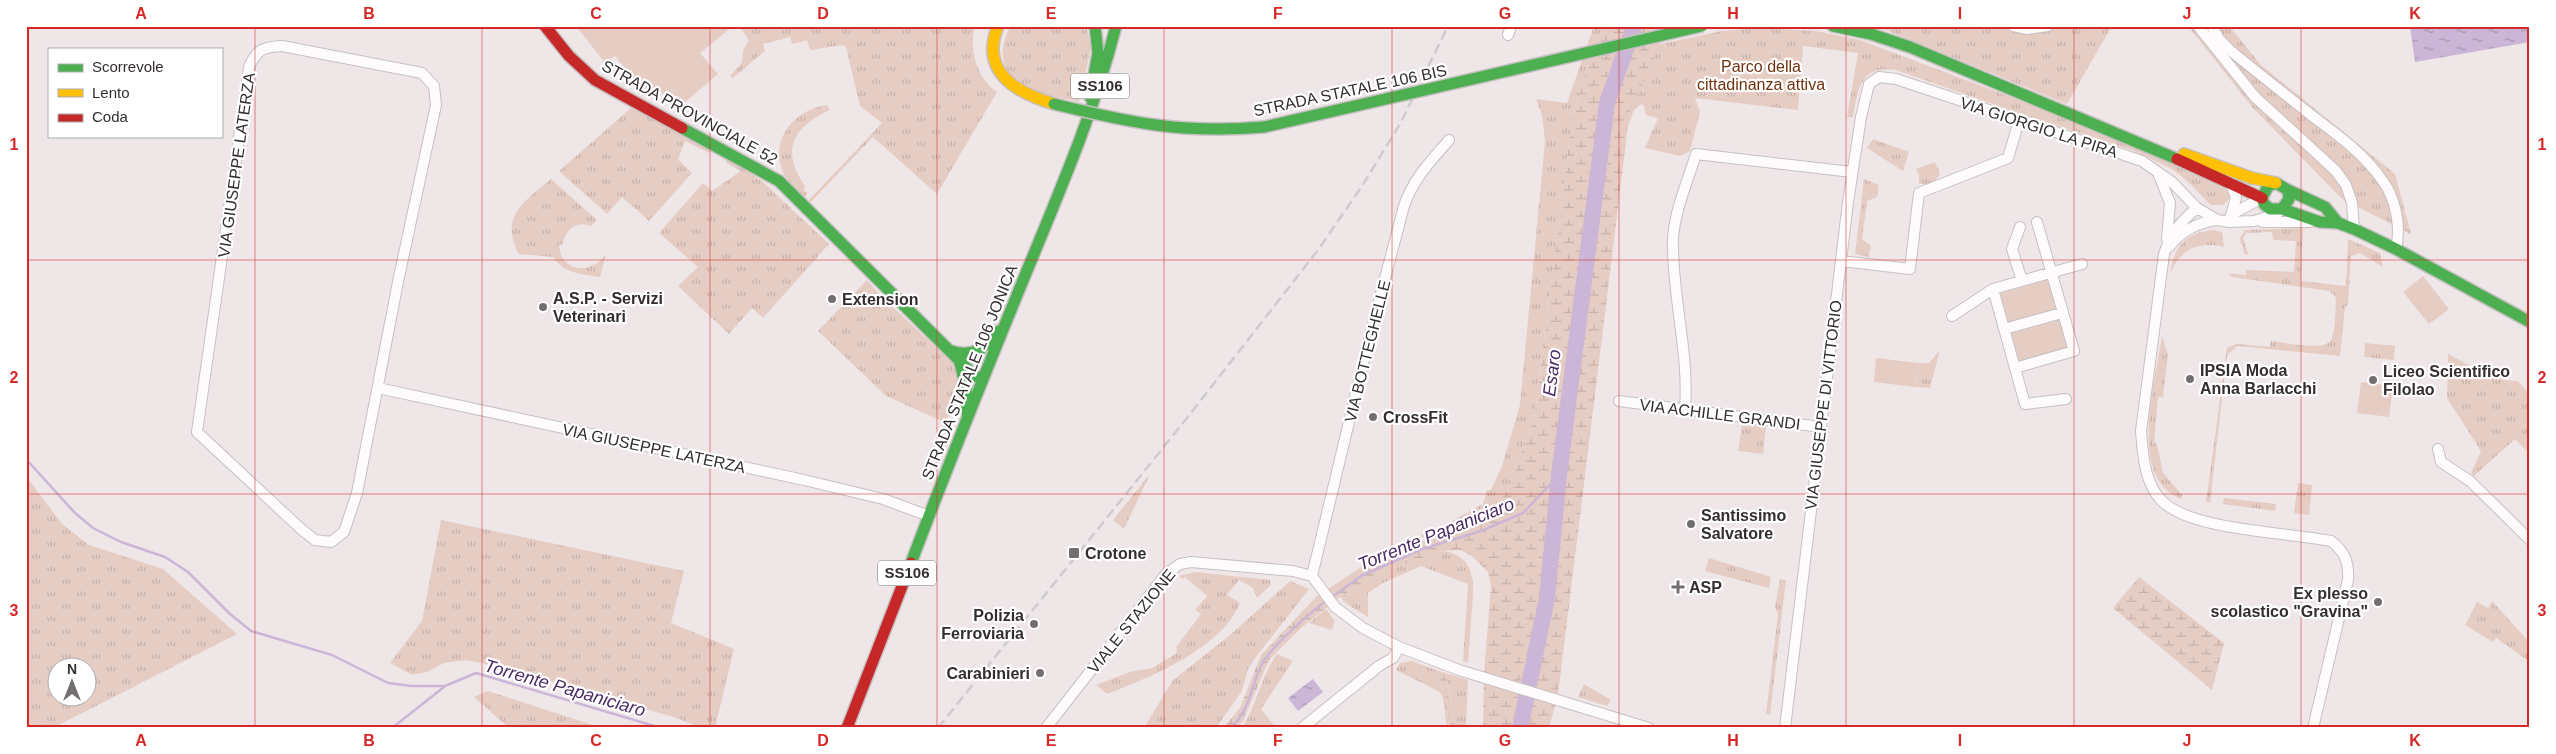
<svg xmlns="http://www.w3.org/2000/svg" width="2556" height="754" font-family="Helvetica,sans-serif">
<defs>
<pattern id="grass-tufts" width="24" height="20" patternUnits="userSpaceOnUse" patternTransform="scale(1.25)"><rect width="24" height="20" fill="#e6cdc4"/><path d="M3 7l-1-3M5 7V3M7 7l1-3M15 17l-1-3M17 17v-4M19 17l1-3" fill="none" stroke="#c6b0a9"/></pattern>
<pattern id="wetland-marsh" width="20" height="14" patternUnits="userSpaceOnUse" patternTransform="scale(1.25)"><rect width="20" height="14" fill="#e6cdc4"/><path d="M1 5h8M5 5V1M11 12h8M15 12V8" fill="none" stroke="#c6b0a9"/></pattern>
<pattern id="water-ripples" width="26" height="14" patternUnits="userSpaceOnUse" patternTransform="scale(1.25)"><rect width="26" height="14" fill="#cbb6d7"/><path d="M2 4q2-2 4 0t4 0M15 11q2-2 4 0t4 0" fill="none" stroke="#a594af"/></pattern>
</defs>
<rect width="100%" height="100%" fill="#efe6e8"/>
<!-- grass -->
<path fill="url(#grass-tufts)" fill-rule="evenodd" d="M739,26H975C969,51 976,77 997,92L937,194L873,137L810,203L808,201L882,123L860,106L846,47L843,45L810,50L807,40L792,44L790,37L763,44L765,51L733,78L730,76L742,63L743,51L749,40Z
M1011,26H1086L1091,48L1079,102C1063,98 1046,96 1030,90C1001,79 996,50 1011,26Z
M1594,26H1604L1586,70L1572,119L1534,420L1507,491L1494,508L1478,519L1428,539L1420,536L1447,524L1483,504L1487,490H1491L1502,466L1520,405L1545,141L1542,115L1536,99L1567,103Z
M1876,26H2112L2067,104Z
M2188,26H2229L2261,65L2395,174L2411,234L2342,199L2252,107Z
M1760,28L1816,31L1860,40L2061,116L2216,183L2227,191L2230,198L2223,205H2211L2186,180L2172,169L2134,151L2004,108L1896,70C1860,65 1858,89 1853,117H1847L1858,53L1803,46L1798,110L1695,98L1700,112L1690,151L1680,156L1645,148L1658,118L1646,115L1644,106L1641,104L1634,110L1628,126L1630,110L1660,44L1722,31Z
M827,105L830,110C793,127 780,150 805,186L804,191L808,193L805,197C800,193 794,189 790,184C764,149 788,111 827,105Z
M631,108L712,150L709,153L685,141L678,159L692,173L649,221L622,197L607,214L559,171Z
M1873,139L1909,152L1903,171L1867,148Z
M729,159L763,182L829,244L763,318L752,308L729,334L678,286L698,267L659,233L703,183L712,191L741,171L725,162Z
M1935,162L1940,174L1933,184H1919V175L1916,169Z
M551,179L597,220L591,226C576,220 565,230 563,244L559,245C561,273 592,275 606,254L600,277C581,274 565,274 553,257L519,254C498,217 526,200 551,179Z
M1864,179L1879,185L1877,197L1867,201L1862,239L1871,246L1869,257L1855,254Z
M2303,228L2301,281L2346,286L2348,239L2380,253L2383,267L2360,253L2351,256L2348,304L2345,307L2340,356L2238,346L2227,355L2210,503L2206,502L2227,348L2236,344L2270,347L2271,341C2283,342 2326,352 2331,340C2336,329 2335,312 2336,300L2335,296L2329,291L2232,277L2228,273L2246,275V270L2294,272L2296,241L2273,240L2272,232L2246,233L2243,238L2248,254L2245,255L2240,238L2245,230Z
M2213,230L2222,232L2224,247C2199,241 2180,249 2170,274C2174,247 2185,233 2213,230Z
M867,280L882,297L955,365L960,382L946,423L886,396L818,331Z
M2162,336L2168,354L2163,397H2158L2154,443L2157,444L2163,473L2182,495V499C2126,481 2156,378 2162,336Z
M2365,343L2395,346L2394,360L2364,357Z
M1940,350L1930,388L1915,387L1918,363H1929Z
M2448,354C2470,365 2493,382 2518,381L2530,395V454L2515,439L2474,476L2471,473L2481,451L2447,398Z
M1742,425L1766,427L1763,454L1738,451Z
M1150,474L1124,529L1113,520Z
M26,476L62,524L89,545L163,569L237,634L53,728H26ZM58,666H88V696H58Z
M2298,483L2312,485L2309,515L2294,513Z
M2224,498L2276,504L2275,511L2223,504Z
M441,520L684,571L671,623L734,649L715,728H701L677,718L505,668L466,660L444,663L427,672L412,675L390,663L422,621Z
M1443,551C1481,556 1473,592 1471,620C1470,635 1469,649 1468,663L1463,661L1468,584L1421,566L1383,583L1368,593V617L1347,604L1340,597L1376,574Z
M1709,558L1771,577L1769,588L1705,571Z
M1195,572L1270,580L1271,585L1257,598L1253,588L1239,580L1227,595L1240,603C1221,649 1151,677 1107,694L1096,685L1130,672L1152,668L1177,653L1176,647L1201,614L1195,610L1207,596L1185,577L1183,579L1179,576Z
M1780,579L1786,580L1770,715L1766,714L1778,615L1775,607Z
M1290,581L1309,589L1256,657L1248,669L1242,691L1218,725L1215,728H1144L1173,680L1229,636Z
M2492,601L2530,643V662L2496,638L2493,642L2465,625L2477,602L2488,608Z
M1326,609L1335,621L1332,630L1309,623Z
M1277,654L1293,661L1261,709L1276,728H1242C1257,704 1261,676 1277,654Z
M1412,661L1436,670L1446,699L1449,728H1447L1443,698L1440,692L1396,670L1400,663Z
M1445,673L1468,680L1466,728H1456Z
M1584,684L1611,700L1607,706L1578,697Z
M488,691L602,728H509L474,697Z"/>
<!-- wetland -->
<path fill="url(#wetland-marsh)" d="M1604,26H1666L1653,63L1630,110L1558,695L1549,728H1483L1484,673L1491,587L1488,572L1472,556L1460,550L1443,551L1376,574L1340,597L1301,628L1269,660L1243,721L1237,728H1223L1240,708L1261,655L1316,597L1366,564L1478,519L1494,508L1507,491L1534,420L1572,119L1586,70Z
M2139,577L2224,643L2212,690L2113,608Z
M1436,670L1445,673L1456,728H1449L1446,699Z"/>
<!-- garden -->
<path fill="#e6cdc4" d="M576,26L732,27L700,53L718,74L677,109L659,90L649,97L615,56L605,63Z
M2423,276L2449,309L2429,324L2403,292Z
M2049,279L2058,309L2007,324L1998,294Z
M2060,319L2069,349L2018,364L2009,334Z
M1876,358L1918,363L1915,387L1874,382Z
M2361,382L2393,386L2389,417L2357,413Z"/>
<!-- water -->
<path fill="url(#water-ripples)" d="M2410,26H2530V42L2415,62Z
M1313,679L1323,692L1298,711L1288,698Z"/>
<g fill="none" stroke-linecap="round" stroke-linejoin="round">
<!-- stream -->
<path stroke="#cbb6d7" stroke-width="2.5" d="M26,459L75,513L93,528L121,542L165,557L188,572L230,614L251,631L332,655L388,683L411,686H445L476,673L661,728
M1332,597L1361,576L1422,549L1481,531L1523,513L1559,475
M392,728L444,687
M1231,728C1251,709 1251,684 1263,662C1274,644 1310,613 1327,600"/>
<!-- river -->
<path stroke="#cbb6d7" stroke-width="16" d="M1520,728L1547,598L1559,475L1607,103L1634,26"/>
<!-- street casing -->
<g stroke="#c7c0c2" stroke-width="12">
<path id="street" d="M2013,26L2026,29L2048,26
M2198,26L2255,97L2335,170L2346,185L2352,203L2354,229
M2212,26L2219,39L2231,51C2259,74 2287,96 2315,118C2339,136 2365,155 2382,180C2396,198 2401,227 2396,249
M1508,35L1511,26
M282,46L422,73L434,86L436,105L399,277L357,493L344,532L331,542L315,540L301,529L197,432L249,67C257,49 263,47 282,46Z
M2158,173L2170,203L2167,239
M2197,208C2180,222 2171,233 2164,254L2141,431C2143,454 2144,482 2161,500C2190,531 2288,532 2331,541C2345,552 2349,562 2348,580L2313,728
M2232,214L2262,198
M2229,222L2236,198L2231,183
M2262,222H2310
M2020,227L2012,249L2022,281
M2169,247C2180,232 2198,222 2217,220
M1841,261L1910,269L1919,193L2008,158L2019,121
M1993,289L2025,404L2066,399
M1952,316L1993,289L2082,264
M2004,329L2062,313
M2015,368L2074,351L2037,222
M378,388L804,480L883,499L929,516
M1619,401L1821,427
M1685,409C1689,355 1674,303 1673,250C1671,218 1687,184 1696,154L1852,172
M2438,449L2441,462L2470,481L2530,540
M1312,576L1367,347L1404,206C1413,179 1430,162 1449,140
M1046,728L1166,574L1180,564L1191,562L1293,571L1312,576L1335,607L1363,628L1399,647L1459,670L1649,728
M1302,728L1379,666L1393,658L1399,647
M1785,728L1848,202L1861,117L1869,84L1879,77L1896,79L2142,161L2172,182L2197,208L2217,220L2229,222L2254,221L2277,214L2281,209"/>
</g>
<!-- fast casing -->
<g stroke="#c7c0c2" stroke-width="14">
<path id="fast" d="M1833,26L1871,34L1910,47L2177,159
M1090,97L1098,53L1095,26
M682,128L779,181L975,376L983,379
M2288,190L2325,207L2338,223
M2282,209L2289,199L2288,190L2276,183L2268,186L2262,198L2264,204L2270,209H2282L2320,222L2338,223L2354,229L2396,249L2530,322
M951,351C973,358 986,348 999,331
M960,363L966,388L967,413
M911,563C947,468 985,373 1024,278C1058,195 1094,113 1116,26"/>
</g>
<!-- slow casing -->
<g stroke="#c7c0c2" stroke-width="14">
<path id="slow" d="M998,26C979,72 1017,93 1054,104
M2184,154L2252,178L2276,183"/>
</g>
<!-- jam casing -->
<g stroke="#c7c0c2" stroke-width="14">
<path id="jam" d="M545,26L569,56L595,80L682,128
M2177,159L2262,198
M847,728L911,563"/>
</g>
<!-- street -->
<use href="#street" stroke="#fdfbfc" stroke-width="10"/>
<!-- fast -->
<use href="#fast" stroke="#4caf50" stroke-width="11"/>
<!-- slow -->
<use href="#slow" stroke="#ffc107" stroke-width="11"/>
<!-- jam -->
<use href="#jam" stroke="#c62828" stroke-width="11"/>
<!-- rail -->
<path stroke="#cecbcc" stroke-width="2.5" stroke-dasharray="10 5" stroke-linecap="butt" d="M938,728L1187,418L1318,250L1362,186L1400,124L1448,26"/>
<!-- fast-bridge casing -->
<g stroke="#c7c0c2" stroke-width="14" stroke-linecap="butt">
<path id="fast-bridge" d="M1054,104C1131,123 1184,134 1264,127L1702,26"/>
</g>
<!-- fast-bridge -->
<use href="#fast-bridge" stroke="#4caf50" stroke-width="11"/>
</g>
<!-- grid -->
<path fill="none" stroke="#d62828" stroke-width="1" stroke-opacity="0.55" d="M255,26V728M482,26V728M710,26V728M937,26V728M1164,26V728M1392,26V728M1619,26V728M1846,26V728M2074,26V728M2301,26V728M26,260H2530M26,494H2530"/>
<!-- markers -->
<g fill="#756e70" stroke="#fff" stroke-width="2">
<circle cx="832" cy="299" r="5"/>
<circle cx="543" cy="307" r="5"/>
<circle cx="2190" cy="379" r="5"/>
<circle cx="2373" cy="380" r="5"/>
<circle cx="1373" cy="417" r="5"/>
<circle cx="1691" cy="524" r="5"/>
<rect x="1068" y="547" width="12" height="12" rx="2.5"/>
<path d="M1675.5 579.5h5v5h5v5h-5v5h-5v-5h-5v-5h5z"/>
<circle cx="2378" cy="602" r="5"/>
<circle cx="1034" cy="624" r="5"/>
<circle cx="1040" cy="673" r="5"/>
</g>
<g text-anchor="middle" stroke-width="4.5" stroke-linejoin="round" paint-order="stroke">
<!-- shield labels -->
<g fill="#fff" stroke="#706c6d" stroke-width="1">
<rect x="1071" y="73.5" width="58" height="25" rx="4"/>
<rect x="878" y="560.5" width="58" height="25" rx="4"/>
</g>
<g font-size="15" font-weight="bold" fill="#332d2f">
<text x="1100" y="91">SS106</text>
<text x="907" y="578">SS106</text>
</g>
<!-- park labels -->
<g font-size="16" fill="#70310f" stroke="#fff">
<text x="1761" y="72">Parco della<tspan x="1761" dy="18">cittadinanza attiva</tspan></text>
</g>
<!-- street labels -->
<g font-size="16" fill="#332d2f" stroke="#fff">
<text transform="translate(1350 90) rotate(-12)" y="6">STRADA STATALE 106 BIS</text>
<text transform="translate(690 112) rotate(29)" y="6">STRADA PROVINCIALE 52</text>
<text transform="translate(2039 127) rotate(18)" y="6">VIA GIORGIO LA PIRA</text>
<text transform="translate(236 165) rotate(-82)" y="6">VIA GIUSEPPE LATERZA</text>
<text transform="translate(1367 351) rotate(-76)" y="6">VIA BOTTEGHELLE</text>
<text transform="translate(969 372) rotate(-68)" y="6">STRADA STATALE 106 JONICA</text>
<text transform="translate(1823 405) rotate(-83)" y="6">VIA GIUSEPPE DI VITTORIO</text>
<text transform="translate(1720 414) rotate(7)" y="6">VIA ACHILLE GRANDI</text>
<text transform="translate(654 448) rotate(12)" y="6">VIA GIUSEPPE LATERZA</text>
<text transform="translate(1131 621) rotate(-51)" y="6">VIALE STAZIONE</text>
</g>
<!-- poi labels -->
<g font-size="16" font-weight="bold" fill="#332d2f" stroke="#fff" text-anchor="start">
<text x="553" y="304">A.S.P. - Servizi<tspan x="553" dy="18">Veterinari</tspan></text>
<text x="842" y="305">Extension</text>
<text x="2200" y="376">IPSIA Moda<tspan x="2200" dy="18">Anna Barlacchi</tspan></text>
<text x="2383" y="377">Liceo Scientifico<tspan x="2383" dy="18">Filolao</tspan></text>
<text x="1383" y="423">CrossFit</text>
<text x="1701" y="521">Santissimo<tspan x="1701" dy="18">Salvatore</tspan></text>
<text x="1085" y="559">Crotone</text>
<text x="1689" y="593">ASP</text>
<text x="2368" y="599" text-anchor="end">Ex plesso<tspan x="2368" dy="18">scolastico "Gravina"</tspan></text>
<text x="1024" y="621" text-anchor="end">Polizia<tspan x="1024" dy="18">Ferroviaria</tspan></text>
<text x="1030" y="679" text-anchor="end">Carabinieri</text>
</g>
<!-- water labels -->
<g font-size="18" font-style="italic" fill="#4b2b63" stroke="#fff">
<text transform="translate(1552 373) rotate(-83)" y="6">Esaro</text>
<text transform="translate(1436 534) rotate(-22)" y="6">Torrente Papaniciaro</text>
<text transform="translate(565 688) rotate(16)" y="6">Torrente Papaniciaro</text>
</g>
</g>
<!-- border -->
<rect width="2556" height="754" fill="none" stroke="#ffffff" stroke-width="55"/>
<!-- legend -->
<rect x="48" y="48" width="175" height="90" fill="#ffffff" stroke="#adabac"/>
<rect x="58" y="64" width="25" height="8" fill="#4caf50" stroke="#adabac"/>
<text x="92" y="72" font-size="15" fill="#332d2f">Scorrevole</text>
<rect x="58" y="89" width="25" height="8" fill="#ffc107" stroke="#adabac"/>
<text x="92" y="98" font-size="15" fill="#332d2f">Lento</text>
<rect x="58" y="114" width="25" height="8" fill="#c62828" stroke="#adabac"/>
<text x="92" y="122" font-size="15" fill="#332d2f">Coda</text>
<!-- north arrow -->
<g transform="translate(72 682)"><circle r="24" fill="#ffffff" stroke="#adabac"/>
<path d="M0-4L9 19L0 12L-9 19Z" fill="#756e70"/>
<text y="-8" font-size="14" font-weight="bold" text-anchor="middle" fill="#332d2f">N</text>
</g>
<rect x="28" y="28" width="2500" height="698" fill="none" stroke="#d62828" stroke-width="2"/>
<g font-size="16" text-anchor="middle" font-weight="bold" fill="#d62828">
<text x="141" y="19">A</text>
<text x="369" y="19">B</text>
<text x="596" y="19">C</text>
<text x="823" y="19">D</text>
<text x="1051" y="19">E</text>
<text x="1278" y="19">F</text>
<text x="1505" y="19">G</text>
<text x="1733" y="19">H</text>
<text x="1960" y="19">I</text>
<text x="2187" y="19">J</text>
<text x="2415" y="19">K</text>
<text x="14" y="150">1</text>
<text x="2542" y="150">1</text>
<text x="14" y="383">2</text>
<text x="2542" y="383">2</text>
<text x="14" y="616">3</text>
<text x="2542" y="616">3</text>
<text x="141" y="746">A</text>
<text x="369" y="746">B</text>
<text x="596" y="746">C</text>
<text x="823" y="746">D</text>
<text x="1051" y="746">E</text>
<text x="1278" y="746">F</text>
<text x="1505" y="746">G</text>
<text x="1733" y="746">H</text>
<text x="1960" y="746">I</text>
<text x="2187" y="746">J</text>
<text x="2415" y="746">K</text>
</g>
</svg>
